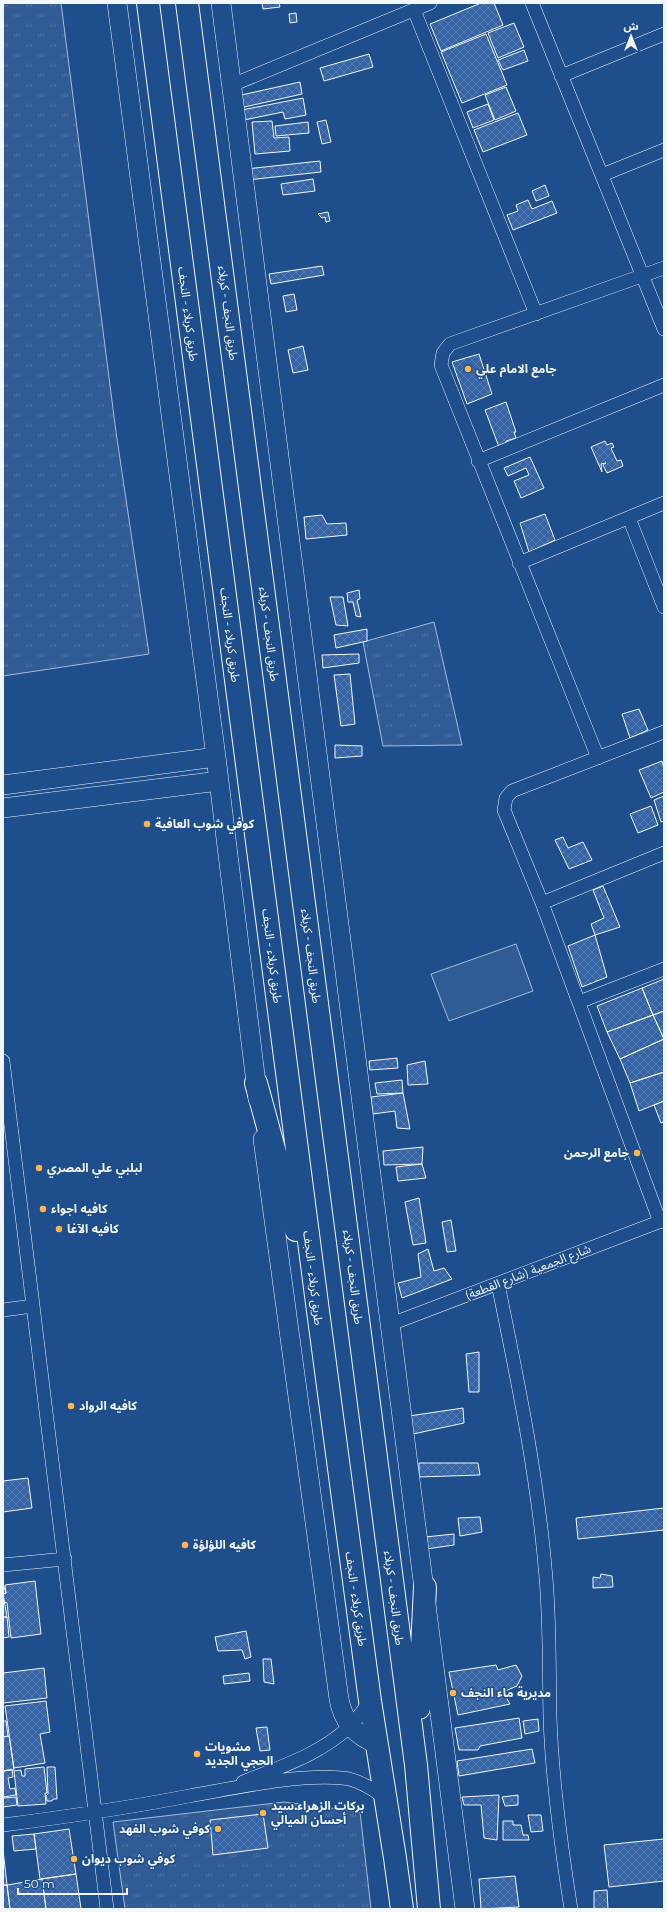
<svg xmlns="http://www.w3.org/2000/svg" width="667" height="1912" font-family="Montserrat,'Noto Sans Arabic',sans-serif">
<defs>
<pattern id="grass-tufts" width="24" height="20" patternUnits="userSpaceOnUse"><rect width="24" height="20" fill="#305b95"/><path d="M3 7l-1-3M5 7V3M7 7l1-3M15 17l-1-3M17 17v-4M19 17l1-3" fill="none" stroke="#4e73a5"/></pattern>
<pattern id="building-cross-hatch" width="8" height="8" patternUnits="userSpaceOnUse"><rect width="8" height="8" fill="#3563a3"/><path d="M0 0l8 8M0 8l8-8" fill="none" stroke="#537ab1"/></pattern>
</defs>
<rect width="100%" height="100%" fill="#1f4e8c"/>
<!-- grass -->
<path fill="url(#grass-tufts)" stroke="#a8bbd7" d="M3,3H61L116,432L149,654L3,676Z
M434,622L462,745L383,746L363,642Z
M284,1802L360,1812L371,1909H125L113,1822Z"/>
<!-- pitch -->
<path fill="#305b95" stroke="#a8bbd7" d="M516,944L533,991L449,1021L431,974Z"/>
<!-- building -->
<path fill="url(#building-cross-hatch)" stroke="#f2f6ff" d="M262,3H279L280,7L263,9Z
M481,3H494L503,25L441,51L430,24Z
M296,13L297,22L290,23L289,14Z
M514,23L524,47L498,58L488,33Z
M486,34L507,85L462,103L441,52Z
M524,50L528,61L503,70L498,60Z
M369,54L373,67L324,81L320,68Z
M300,82L302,94L240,108L237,96Z
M506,87L516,111L495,120L485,95Z
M303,98L306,115L285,119L283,112L244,120L242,110Z
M488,104L494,120L473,128L467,112Z
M518,113L527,135L483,152L474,130Z
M326,120L331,142L322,144L317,122Z
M272,121L274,138L289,137L290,151L255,154L252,122Z
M308,122L309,133L276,136L275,126Z
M320,161L321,172L247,180L246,169Z
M313,179L315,191L283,195L281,184Z
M545,185L549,196L536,201L532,191Z
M528,200L532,209L552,201L557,213L513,230L507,215L518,211L516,205Z
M328,212L330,221L326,222L325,217L322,218L318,214Z
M322,266L324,275L271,284L269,274Z
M294,294L297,310L286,312L283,296Z
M303,346L308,370L293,373L288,350Z
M479,354L492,394L467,404L452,362Z
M506,402L516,432H514L516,438L506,441L508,445L499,447L485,410Z
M605,441L607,445L612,443L614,447L611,448L617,461L621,460L623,466L607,473L603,465L606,463L601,464L602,472L591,447Z
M530,457L544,488L521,498L514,481L529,475L526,468L508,476L504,468Z
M545,514L555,540L529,552L520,523Z
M322,515L327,524L346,523L347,535L306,539L304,517Z
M359,590L360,599L357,600L361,617L356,616L353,602H348L347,593Z
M330,597H343L348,626L336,625Z
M367,629V641L336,648L334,635Z
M359,654V663L323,668L322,655Z
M350,674L355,724L341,726L334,675Z
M639,709L648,730L630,738L622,714Z
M335,745L362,746V756L335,758Z
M662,761L664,769V792L651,798L639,770Z
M664,796V821L661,822L654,800Z
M651,806L658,825L638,833L630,814Z
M563,837L568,848L583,842L592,860L569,869L555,840Z
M603,886L620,927L595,935L591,924L604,918L593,890Z
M595,935L607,977L582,987L568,946Z
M664,979V1011L653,1015L642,988Z
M642,988L653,1015L607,1032L597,1006Z
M664,1011V1039L653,1015Z
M653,1015L664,1039L620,1059L607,1032Z
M664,1039V1072L630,1083L620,1059Z
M397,1058L398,1068L370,1070L369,1061Z
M425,1061L428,1084L408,1085L407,1065Z
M664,1072V1101L639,1111L630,1083Z
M402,1080L403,1093L377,1094L375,1083Z
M403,1093L410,1129L397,1128L395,1111L373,1114L371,1097Z
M664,1101V1122L661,1123L654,1105Z
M423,1147L422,1164L384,1165L383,1151Z
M422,1164L426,1178L398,1181L396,1167Z
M419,1198L426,1243L413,1245L405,1202Z
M451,1220L456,1251L447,1252L442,1222Z
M428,1249L434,1271L444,1268L452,1279L402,1298L398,1283L421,1277L418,1254Z
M479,1352V1392H469L466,1354Z
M463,1408L464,1423L413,1434L409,1416Z
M419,1463H478L480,1475L419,1477Z
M28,1478L32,1508L3,1512V1481Z
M664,1508V1530L578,1539L576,1518Z
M480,1517L482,1532L460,1536L458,1518Z
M454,1534V1545L426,1549L425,1537Z
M601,1574L612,1576L613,1587L593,1588V1577L600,1578Z
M35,1581L41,1634L11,1638L7,1603L4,1602L3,1594L6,1593L5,1585Z
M3,1584L6,1593L3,1594L7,1617H3Z
M3,1617H7L9,1637L3,1638Z
M246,1631L251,1657L245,1659L242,1650L218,1651L215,1637Z
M263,1659H271L274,1684L264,1682Z
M496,1665L498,1670L516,1665L522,1676L517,1686L503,1692L510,1704L458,1715L449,1672Z
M44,1668L47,1698L3,1703V1673Z
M249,1673L250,1681L224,1684L223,1676Z
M46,1701L50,1732L40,1734L45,1763L14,1768L5,1706Z
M519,1718L522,1738L480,1746L478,1750H459L455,1728Z
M538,1719L539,1731L525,1734L523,1721Z
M3,1721H6L8,1736L3,1737Z
M267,1727L270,1750L260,1751L256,1728Z
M9,1736L14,1770L3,1771V1737Z
M532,1749L535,1763L459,1776L457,1761Z
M44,1767L47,1793H45L46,1804L18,1806L14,1771L21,1770L22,1776H25V1769Z
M47,1767H55L57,1799H53L52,1801H47L46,1796L48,1794Z
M12,1769L13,1777L8,1778L10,1789L15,1788L16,1795L3,1797V1771Z
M499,1795L497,1840L484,1838L481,1805H464L462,1797Z
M518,1795V1805L505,1806L502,1797Z
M16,1797L17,1805L3,1807V1798Z
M263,1814L268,1848L213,1855L210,1820Z
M528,1815H541L543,1831L531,1832Z
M503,1821H513V1825H521L523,1835H528L529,1840H503Z
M69,1829L76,1874L40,1879L34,1834Z
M34,1834L36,1849L14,1851L12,1836Z
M664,1839V1881L609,1887L604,1845Z
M3,1850L7,1885H3Z
M76,1874L81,1909H46L42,1879Z
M515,1876L519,1907L481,1909L479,1879Z
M42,1879L46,1909H10L7,1885Z
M3,1885H7L10,1909H3Z
M607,1890L608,1909H594V1891Z"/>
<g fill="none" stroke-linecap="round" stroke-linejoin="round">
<!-- street casing -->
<g stroke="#f2f6ff" stroke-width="14">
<path id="street" d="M532,3L664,329
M414,10L536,314
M561,76L664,34
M232,85L430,3
M602,175L664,150
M478,461L664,385
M629,518L664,607
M519,563L664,503
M598,758L441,365L443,353L450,344L664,268
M542,903L664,853
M579,1002L664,969
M3,1061L107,1909
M660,1222L542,903L504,810L506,798L512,791L664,732
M498,1284C518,1382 538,1478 546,1578C550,1624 549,1670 550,1717C552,1781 561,1846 571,1909
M3,1310L33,1306
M391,1324L664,1220
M3,1565L65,1559
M243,1782C280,1767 319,1755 349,1727C357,1720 363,1710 370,1701
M3,1825C65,1817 127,1808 189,1796C235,1788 296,1774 342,1778C358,1779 373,1789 385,1798"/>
</g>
<!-- secondary casing -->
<g stroke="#f2f6ff" stroke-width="20">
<path id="secondary" d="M117,3L216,757L258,1099
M221,3L465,1909
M3,785L216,757
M3,808L219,781
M263,1139L339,1699C343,1722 356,1736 377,1744"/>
</g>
<!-- highway casing -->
<g stroke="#f2f6ff" stroke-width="24">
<path id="highway" d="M148,3L318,1311L370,1701L395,1858L402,1909
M187,3L416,1765L429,1909
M256,1083L296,1230
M419,1708L425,1587"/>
</g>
<!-- street -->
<use href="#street" stroke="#1f4e8c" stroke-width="13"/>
<!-- secondary -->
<use href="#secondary" stroke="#1f4e8c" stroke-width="19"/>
<!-- highway -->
<use href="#highway" stroke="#1f4e8c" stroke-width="22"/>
</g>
<!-- markers -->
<g fill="#ffb74d" stroke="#1f4e8c" stroke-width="1.5">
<circle cx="468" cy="369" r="4"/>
<circle cx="147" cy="824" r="4"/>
<circle cx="637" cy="1153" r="4"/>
<circle cx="39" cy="1168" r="4"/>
<circle cx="43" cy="1209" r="4"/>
<circle cx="59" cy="1229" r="4"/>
<circle cx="71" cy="1406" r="4"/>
<circle cx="185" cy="1545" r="4"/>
<circle cx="453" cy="1693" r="4"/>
<circle cx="197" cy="1754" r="4"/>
<circle cx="263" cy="1813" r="4"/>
<circle cx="218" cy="1829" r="4"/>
<circle cx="74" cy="1859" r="4"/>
</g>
<g text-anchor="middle" stroke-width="3" stroke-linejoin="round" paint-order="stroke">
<!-- street labels -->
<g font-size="12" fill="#f2f6ff" stroke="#1f4e8c">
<text transform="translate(228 313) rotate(83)" y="4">طريق النجف - کربلاء</text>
<text transform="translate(188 314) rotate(83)" y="4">طريق کربلاء - النجف</text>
<text transform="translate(269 634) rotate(83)" y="4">طريق النجف - کربلاء</text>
<text transform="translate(230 635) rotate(83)" y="4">طريق کربلاء - النجف</text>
<text transform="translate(272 956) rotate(83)" y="4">طريق کربلاء - النجف</text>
<text transform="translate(311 956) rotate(83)" y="4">طريق النجف - کربلاء</text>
<text transform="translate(528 1272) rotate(-21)" y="4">شارع الجمعية (شارع القطعة)</text>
<text transform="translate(353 1277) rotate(83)" y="4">طريق النجف - کربلاء</text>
<text transform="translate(313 1278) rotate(83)" y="4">طريق کربلاء - النجف</text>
<text transform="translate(394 1598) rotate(83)" y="4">طريق النجف - کربلاء</text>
<text transform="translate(356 1599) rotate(82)" y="4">طريق کربلاء - النجف</text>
</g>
<!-- poi labels -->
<g font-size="12" font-weight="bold" fill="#f2f6ff" stroke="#1f4e8c" text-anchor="start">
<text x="476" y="373">جامع الامام علي</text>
<text x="155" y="828">كوفي شوب العافية</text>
<text x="629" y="1157" text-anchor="end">جامع الرحمن</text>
<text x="47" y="1172">لبلبي علي المصري</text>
<text x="51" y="1213">كافيه اجواء</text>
<text x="67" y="1233">كافيه الآغا</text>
<text x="79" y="1410">كافيه الرواد</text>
<text x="193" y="1549">كافيه اللؤلؤة</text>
<text x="461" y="1697">مديرية ماء النجف</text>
<text x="205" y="1751">مشويات<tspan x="205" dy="14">الحجي الجديد</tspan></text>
<text x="271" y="1810">بركات الزهراء.سيد<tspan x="271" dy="14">أحسان الميالي</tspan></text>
<text x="210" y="1833" text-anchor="end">كوفي شوب الفهد</text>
<text x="82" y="1863">كوفي شوب ديوان</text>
</g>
</g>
<!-- border -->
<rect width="667" height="1912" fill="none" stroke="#f2f6ff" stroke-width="8"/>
<!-- north arrow -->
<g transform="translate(631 36)" stroke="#1f4e8c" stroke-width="3" paint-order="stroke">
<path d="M0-3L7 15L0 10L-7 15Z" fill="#f2f6ff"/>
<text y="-6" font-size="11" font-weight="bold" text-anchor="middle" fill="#f2f6ff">ش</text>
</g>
<!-- scale -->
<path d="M18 1888v6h109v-6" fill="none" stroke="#f2f6ff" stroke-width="2"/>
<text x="24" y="1888" font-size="12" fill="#f2f6ff" stroke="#1f4e8c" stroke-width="3" paint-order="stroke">50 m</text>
</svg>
